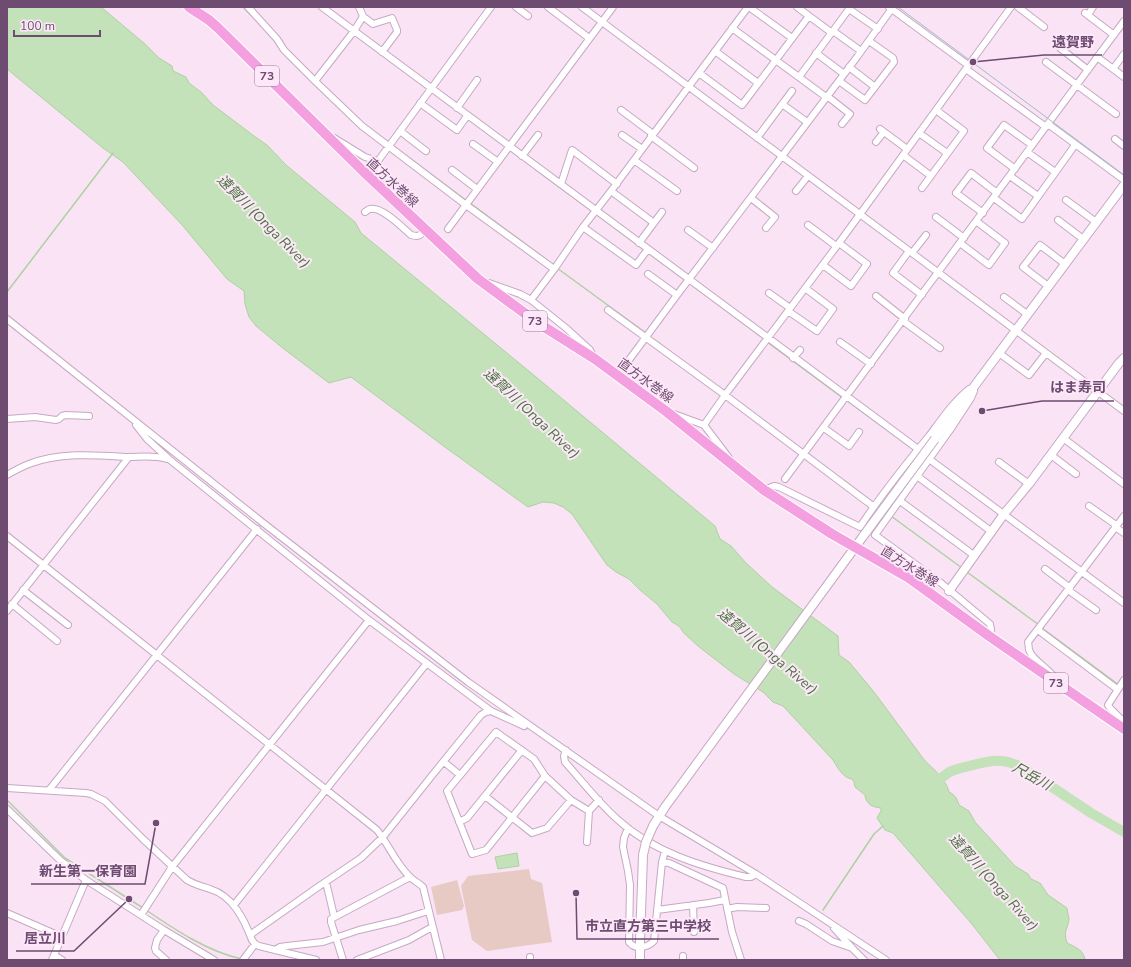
<svg xmlns="http://www.w3.org/2000/svg" width="1131" height="967" font-family="'Nunito Sans','Noto Sans JP',sans-serif">
<rect width="100%" height="100%" fill="#fae3f5"/>
<!-- green -->
<path fill="#e6cac3" d="M529,869L531,879L542,883L552,942L487,951L472,940L461,886L468,876Z
M457,880L464,906L462,910L437,915L431,887Z"/>
<!-- water -->
<path fill="#c3e2b9" stroke="#acd2a0" d="M7,7H101L145,44L159,58L172,66L173,71L186,77L189,83L201,92L213,105L254,136L267,145L286,165L355,222L361,233L536,377L715,526L720,539L731,546L745,562L772,587L838,636L839,655L849,662L874,692L925,761C933,768 947,781 949,792C955,795 957,798 959,805L969,811L975,822L1015,866L1028,874L1031,879L1040,883L1048,895L1067,908C1067,912 1069,916 1069,919C1068,929 1063,930 1067,943C1075,947 1084,950 1085,960H1000L971,923L893,833L885,830L877,818L881,811V808C872,807 866,804 865,795L855,787L854,782L852,779C843,778 838,768 833,760L783,706L773,702L763,692L734,674L698,646L684,633L679,626L672,622L657,604L640,590L629,579L616,572L607,565L572,514L563,507L554,503L543,502L528,507L449,450L351,377L329,383L284,349L256,326L249,317L245,304L244,291L227,279L183,226L123,162L103,148L7,69Z
M517,853L519,866L498,869L495,857Z"/>
<g fill="none" stroke-linecap="round" stroke-linejoin="round">
<!-- stream -->
<path stroke="#acd2a0" stroke-width="1.5" d="M243,7L271,36
M395,147L467,201
M536,170L593,212
M470,203L551,263
M596,214L644,250
M647,252L686,281
M557,268L646,333
M689,283L764,339
M7,292L113,153
M649,336L662,345
M767,342L843,398
M846,400L914,450
M845,481L874,503
M891,516L962,568
M967,572L1039,625
M1042,628L1119,685
M7,800L65,858L143,908
M146,910C174,929 208,952 242,959
M823,910L874,834L883,826"/>
<!-- river -->
<path stroke="#c3e2b9" stroke-width="10" d="M931,787C936,782 942,777 948,773C954,769 962,768 969,766C992,760 1003,757 1025,769L1091,813L1124,832"/>
<!-- minor casing -->
<g stroke="#c7a8c5" stroke-width="8">
<path id="minor" d="M248,7L277,39L284,50L315,81L362,126L466,205L554,269
M322,7L918,449
M516,7L528,16
M548,7L589,38
M582,7L1124,411
M749,7L792,38
M889,7L968,65
M1018,7L1044,27
M1085,13L1114,35
M1088,15L1093,7
M809,16L832,33
M362,18H365L373,24L392,18L397,30V32L382,52
M732,28L826,97
M833,31L861,51
M1060,48L1088,70
M715,51L758,83
M816,53L844,74
M1097,57L1124,77
M1046,62L1116,114
M849,67L875,87
M966,69L1046,127
M1113,69L1124,54
M699,73L742,105L809,16L797,7
M799,77L849,9L878,29
M315,81L354,31L362,18L363,16L359,7
M839,81L865,100L894,62L893,58L869,41
M827,96L850,114L842,124
M420,103L457,130L467,116
M782,104L807,122
M457,108L477,80
M621,110L653,134
M1048,124L1124,180
M880,129L907,149
M400,131L426,151
M919,133L947,153
M622,135L642,149
M651,136L694,168
M334,138L365,157L378,161
M757,138L792,91
M1115,139L1124,146
M876,142L884,132
M473,144L498,162
M1027,152L1055,172
M903,155L931,176
M522,156L538,135
M634,160L677,191
M1015,169L987,148L1004,125L1032,145
M452,170L477,189
M1010,176L1038,196
M561,184L572,150L617,184
M922,188L964,131L936,110
M611,191L654,223
M796,191L808,176
M751,198L775,217L766,228
M994,198L1022,219L1075,145
M1066,200L1096,222
M400,202L394,191L378,166V161L491,7
M365,212C367,211 368,209 370,209C382,206 403,228 411,235C418,237 420,236 425,230
M983,213L956,193L971,173L997,193
M936,217L964,238
M1058,220L1083,239
M808,225L836,246
M583,227L636,265L648,249
M448,229L613,7
M688,230L713,248
M639,243L662,212
M960,243L989,265L1005,243L976,221
M909,251L893,273L922,295
M912,253L926,235
M823,265L851,286L867,264L839,243
M648,274L677,295
M489,283L520,294L531,300L566,328L590,350L593,356
M1048,286L1023,267L1040,245L1065,264
M769,293L790,308
M876,296L905,319
M1004,297L1027,314
M531,300L555,268L583,227L611,191L748,7
M608,310L725,395L874,507
M788,311L817,331L833,309L805,288
M7,319L262,522L468,682L659,816L756,874L886,960
M903,321L940,348
M840,342L871,364
M999,353L1029,375L1046,353
M793,358L800,350
M626,364L677,295L857,57L893,7
M974,391L971,398L950,430L875,535L941,583L990,624L991,630L989,636
M674,414L704,425L729,458
M7,419L35,417L56,420L59,419L62,416L66,415L89,416
M136,425L147,439L170,460L369,620L491,711L524,726
M704,425L725,395L839,243L1011,7
M824,428L849,446L859,432
M1063,438L1124,484
M1051,455L1076,474
M929,459L1124,603
M999,462L1029,484
M7,475C14,471 21,467 29,464C60,452 95,455 127,457C141,457 154,455 167,459
M917,476L992,532
M785,479L1124,21
M764,490L774,486L779,487L860,527C881,495 905,465 929,436C941,420 953,402 969,389
M900,501L975,556
M1089,506L1116,525
M1115,527L1124,533
M7,536L377,830C389,845 396,864 410,877C414,881 419,883 423,887L441,960
M1045,569L1070,588
M23,590L68,625
M1068,590L1096,610
M12,604L57,641
M7,611L129,457
M1038,630L1117,689
M1055,678C1049,669 1033,660 1030,652C1028,649 1029,645 1028,642L1124,516
M1124,680L1108,705L1110,708L1124,722
M566,750L564,756L565,762C582,781 598,802 617,819C653,852 700,866 746,877H751L756,874
M444,762L460,775
M545,776L486,850L472,854L447,791L496,732L534,759L545,776L571,800L589,811
M7,788L86,793L91,794L105,801L143,839L187,880C195,885 202,886 210,889C233,896 244,919 252,940L255,944L259,946L316,960
M49,790L257,529
M485,796L532,833L547,828L571,800
M7,809L61,861L86,880L164,930L214,960
M459,822L467,818L522,750
M628,828L624,838L623,847L628,871L630,885L629,942C635,950 647,948 654,941L662,862L665,851
M587,842L589,811L599,800
M662,862L669,863L723,888L732,932L741,960
M326,882L334,916
M234,905L427,663
M693,905L694,932
M727,909L737,907L766,908
M657,910L709,903L725,900
M7,913L62,937
M141,915L172,867L369,620
M799,921L806,924L832,941L852,948
M834,928L854,950L864,960
M164,930L157,940L155,948L156,951L166,960
M250,935L318,887L361,858L383,837L430,778L481,715L486,712L491,711
M275,950L280,947L287,946L323,942L359,930L397,921L428,911
M54,955L62,960
M683,956V960
M530,957V960
M52,960L86,880
M243,960L255,944
M343,960L331,922V919L410,877
M357,960L409,940L432,927"/>
</g>
<!-- tertiary casing -->
<g stroke="#c7a8c5" stroke-width="10">
<path id="tertiary" d="M935,439L1124,185
M949,591L1004,514L1029,484L1119,363L1124,358
M653,826L665,807L864,535
M640,941V960"/>
</g>
<!-- primary casing -->
<g stroke="#fff" stroke-width="12">
<path id="primary" d="M189,7L209,20L217,27L363,171L478,279L538,323L595,359L667,412L764,490L832,534L909,578L989,636L1124,729"/>
</g>
<!-- minor -->
<use href="#minor" stroke="#fff" stroke-width="6"/>
<!-- tertiary -->
<use href="#tertiary" stroke="#fff" stroke-width="8"/>
<!-- primary -->
<use href="#primary" stroke="#f4a0e0" stroke-width="10"/>
<!-- tram -->
<path stroke="#a3bdc2" stroke-width="1" d="M898,7L1124,175"/>
<!-- tertiary-bridge casing -->
<g stroke="#c7a8c5" stroke-width="10" stroke-linecap="butt">
<path id="tertiary-bridge" d="M864,535L935,439
M640,941L643,855L646,842L653,826"/>
</g>
<!-- tertiary-bridge -->
<use href="#tertiary-bridge" stroke="#fff" stroke-width="8"/>
</g>
<g text-anchor="middle" stroke-width="4" stroke-linejoin="round" paint-order="stroke">
<!-- shield labels -->
<g fill="#fde8f9" stroke="#997a99" stroke-width="1">
<rect x="255" y="66" width="24" height="20" rx="3"/>
<rect x="523" y="311" width="24" height="20" rx="3"/>
<rect x="1044" y="673" width="24" height="20" rx="3"/>
</g>
<g font-size="12" font-weight="bold" fill="#6e4b70">
<text x="267" y="80">73</text>
<text x="535" y="325">73</text>
<text x="1056" y="687">73</text>
</g>
<!-- street labels -->
<g font-size="13" fill="#6e4b70" stroke="#fde8f9">
<text transform="translate(393 182) rotate(43)" y="5">直方水巻線</text>
<text transform="translate(646 380) rotate(36)" y="5">直方水巻線</text>
<text transform="translate(910 566) rotate(32)" y="5">直方水巻線</text>
</g>
<!-- water labels -->
<g font-size="14" font-style="italic" fill="#4c7440" stroke="#fde8f9">
<text transform="translate(264 221) rotate(45)" y="5">遠賀川 (Onga River)</text>
<text transform="translate(532 413) rotate(43)" y="5">遠賀川 (Onga River)</text>
<text transform="translate(768 651) rotate(40)" y="5">遠賀川 (Onga River)</text>
<text transform="translate(1032 776) rotate(29)" y="5">尺岳川</text>
<text transform="translate(994 882) rotate(48)" y="5">遠賀川 (Onga River)</text>
</g>
</g>
<!-- callouts -->
<path fill="none" stroke="#6e4b70" stroke-width="1.5" d="M973 62L1044 55H1102M982 411L1042 401H1114M156 823L145 884H31M576 893L577 939H719M129 899L74 951H16"/>
<g fill="#6e4b70" stroke="#fde8f9" stroke-width="1.5">
<circle cx="973" cy="62" r="4"/>
<circle cx="982" cy="411" r="4"/>
<circle cx="156" cy="823" r="4"/>
<circle cx="576" cy="893" r="4"/>
<circle cx="129" cy="899" r="4"/>
</g>
<g font-size="14" text-anchor="middle" font-weight="bold" fill="#6e4b70" stroke="#fde8f9" stroke-width="4" stroke-linejoin="round" paint-order="stroke">
<text x="1073" y="47">遠賀野</text>
<text x="1078" y="392">はま寿司</text>
<text x="88" y="876">新生第一保育園</text>
<text x="648" y="931">市立直方第三中学校</text>
<text x="45" y="943">居立川</text>
</g>
<!-- border -->
<rect width="1131" height="967" fill="none" stroke="#6e4b70" stroke-width="16"/>
<!-- scale -->
<path d="M14 30v6h86v-6" fill="none" stroke="#6e4b70" stroke-width="2"/>
<text x="20" y="30" font-size="12" fill="#6e4b70" stroke="#fde8f9" stroke-width="3" paint-order="stroke">100 m</text>
</svg>
